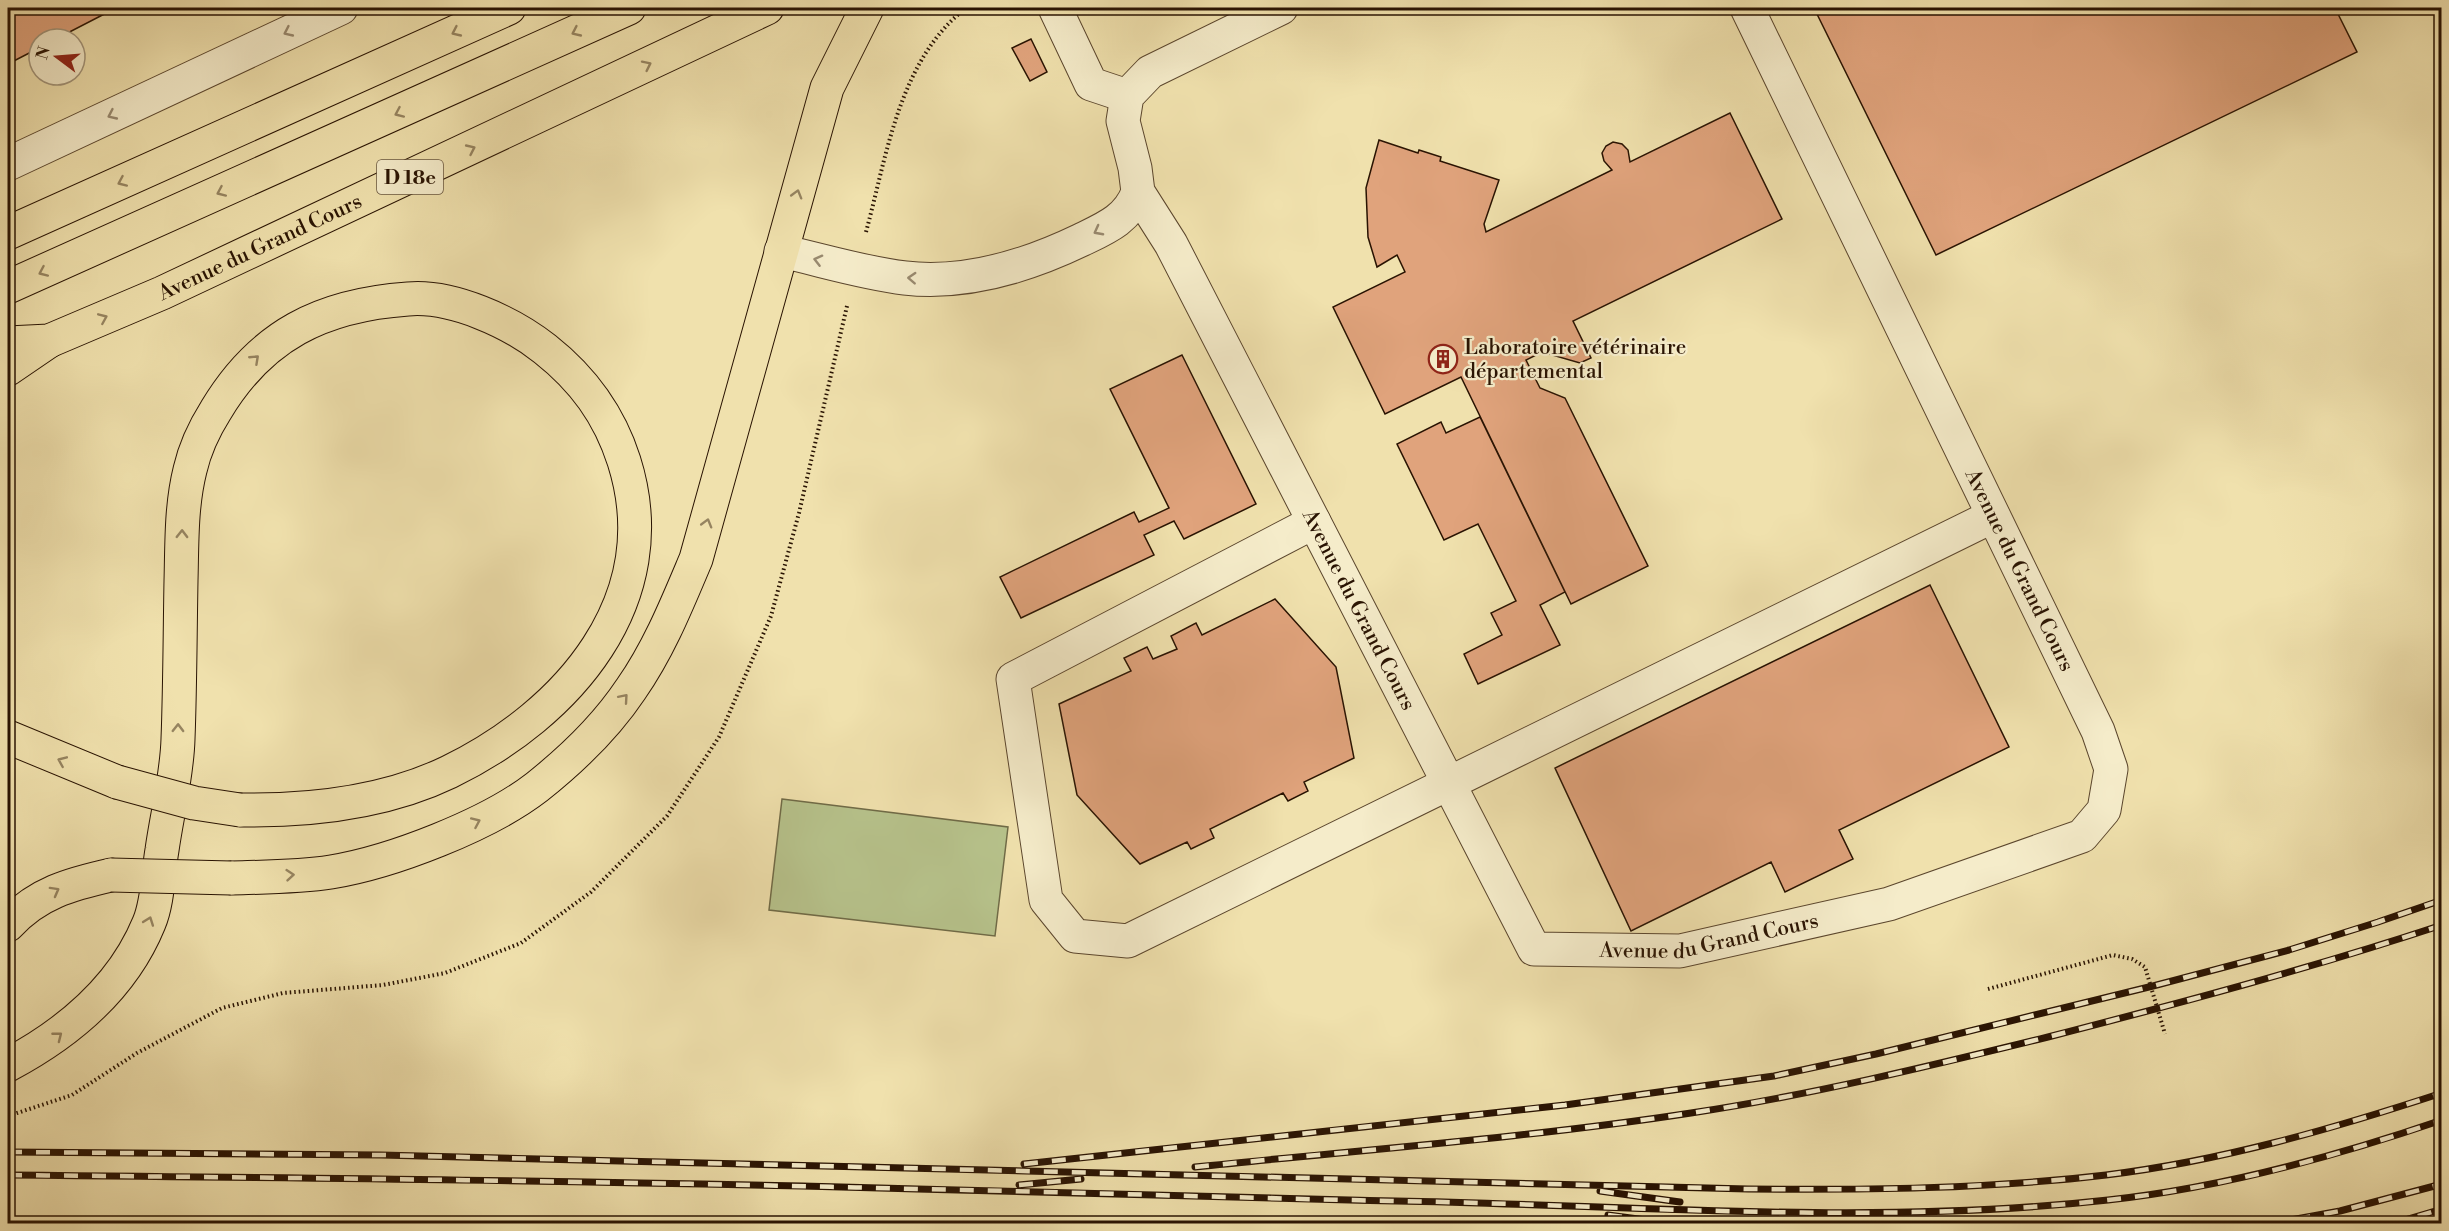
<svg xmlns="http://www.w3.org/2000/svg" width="2449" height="1231" font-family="'Libre Bodoni',serif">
<rect width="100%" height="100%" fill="#f0e1ad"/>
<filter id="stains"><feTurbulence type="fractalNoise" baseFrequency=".00333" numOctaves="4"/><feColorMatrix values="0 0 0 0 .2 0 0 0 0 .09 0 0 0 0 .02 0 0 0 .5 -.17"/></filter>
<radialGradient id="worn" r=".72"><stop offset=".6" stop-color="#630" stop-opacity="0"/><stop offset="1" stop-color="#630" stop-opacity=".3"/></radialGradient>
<!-- green -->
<path fill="#b7c38c" stroke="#706b47" stroke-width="1.5" d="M782,799L1008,827L995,936L769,910Z"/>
<!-- building -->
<path fill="#e0a37c" stroke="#291302" stroke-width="1.5" d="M8,8H116L56,39H39V48L8,64Z
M1814,8H2335L2357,52L1936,255Z
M1031,39L1047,72L1030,81L1012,48Z
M1730,113L1782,219L1573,321L1591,358L1580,363L1542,352L1526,360L1540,388L1565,398L1648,566L1571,604L1461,377L1385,414L1333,307L1405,272L1397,255L1377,267L1368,237L1366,188L1379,140L1418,153L1419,150L1441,157L1440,161L1499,180L1484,224L1486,232L1612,170L1604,161L1602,153L1606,146L1613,142L1622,144L1628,150L1630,162Z
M1182,355L1256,504L1184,539L1174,521L1144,535L1154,555L1021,618L1000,577L1134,512L1139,522L1169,508L1110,389Z
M1480,417L1565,592L1540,605L1560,645L1478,684L1464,654L1502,635L1491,613L1516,601L1478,524L1444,540L1397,444L1441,422L1446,433Z
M1930,585L2009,747L1839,830L1853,859L1785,892L1771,862L1631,931L1555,768Z
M1275,599L1336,667L1354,758L1304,782L1308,791L1288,801L1283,793L1210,829L1214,838L1191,849L1187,842L1140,864L1077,795L1059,704L1131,671L1124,658L1147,647L1153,659L1177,649L1171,636L1196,623L1202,635Z"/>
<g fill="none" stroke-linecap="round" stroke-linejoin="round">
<!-- minor casing -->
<g stroke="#5b462d" stroke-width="35">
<g id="minor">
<path d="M1055,8L1091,84L1127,96"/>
<path id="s1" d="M1281,8L1150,72L1127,96L1123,121L1135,168L1138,192L1171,244L1534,949L1680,951L1889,904L2082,836L2104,810L2111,769L2098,731L1747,8"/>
<path d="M8,164L341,8"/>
<path d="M781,251C822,260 863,273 905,278C967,285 1027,266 1081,240C1106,228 1128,219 1138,192"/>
<path d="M1314,522L1013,679L1046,900L1075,936L1128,941L1993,516"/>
</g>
</g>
<!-- major casing -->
<g stroke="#291302" stroke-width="35">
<g id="major">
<path d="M8,233L509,8"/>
<path d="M8,287L629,8"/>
<path id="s2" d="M8,343L49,341L162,293L767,8"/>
<path d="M8,369L49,341"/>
<path d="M8,737L117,782"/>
<path d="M231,878C265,877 299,877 331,872C392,862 488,825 537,787C571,760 607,725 631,689C659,649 677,604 696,559L827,88L867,8"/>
<path d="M8,925C37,893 71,884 111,875"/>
<path d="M8,1065C68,1033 122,989 149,923C158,902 158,873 162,850C167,814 177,776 178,739C180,687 180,634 181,581C182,543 181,506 190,470C195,448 204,429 216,410C261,335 322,305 408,299C452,295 511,322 545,349C583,379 609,414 624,461C668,600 568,714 449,772C385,803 311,811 240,810"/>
</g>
</g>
<!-- path -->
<path stroke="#291302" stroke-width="4" stroke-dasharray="1.5 3" stroke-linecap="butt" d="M866,232C887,155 899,60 966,8
M1988,989L2113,955L2132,959L2145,967L2165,1034
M8,1116L72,1095L137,1053L222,1008L283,993L383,985L445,973L521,943L591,892L667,816L719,737L771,616L799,513L847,306"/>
<!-- minor -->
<use href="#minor" stroke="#f5ecca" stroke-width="33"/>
<!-- major -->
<use href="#major" stroke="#f0e1ad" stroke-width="33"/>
<!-- rail casing -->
<g stroke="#291302" stroke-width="7">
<path id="rail" d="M8,1152L381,1155L1748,1189C1867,1190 1987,1189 2106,1175C2221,1161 2332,1129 2442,1093
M1024,1164L1565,1105L1774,1076L1876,1054L2153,986L2289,950L2378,922L2442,900
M1195,1167C1360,1150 1527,1138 1691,1113C1811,1095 1930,1066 2048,1037C2180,1003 2312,968 2442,925
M8,1175C311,1178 614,1181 917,1189C1076,1192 1236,1198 1396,1201C1633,1205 1871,1226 2108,1200C2221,1188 2334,1157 2442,1120
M1019,1185L1081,1179
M1600,1191L1680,1202
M1608,1215L1676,1224
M1814,1220L1837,1224
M2269,1224L2340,1211L2442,1184
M2391,1224L2442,1209"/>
</g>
<!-- rail -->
<use href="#rail" stroke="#f5ecca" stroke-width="4.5" stroke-dasharray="14" stroke-linecap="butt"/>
<!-- major-bridge casing -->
<g stroke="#291302" stroke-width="35" stroke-linecap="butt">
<path id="major-bridge" d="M117,782L194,803L240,810
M111,875L231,878"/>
</g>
<!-- major-bridge -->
<use href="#major-bridge" stroke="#f0e1ad" stroke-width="33"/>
</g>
<!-- one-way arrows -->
<defs><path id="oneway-chevron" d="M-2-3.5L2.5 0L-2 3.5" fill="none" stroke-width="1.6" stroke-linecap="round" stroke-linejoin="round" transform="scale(1.5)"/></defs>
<g stroke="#998a70">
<use href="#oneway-chevron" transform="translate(288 32) rotate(155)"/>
<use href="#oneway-chevron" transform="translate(112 115) rotate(155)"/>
<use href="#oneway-chevron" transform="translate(1098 231) rotate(152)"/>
<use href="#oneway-chevron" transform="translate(818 260) rotate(-166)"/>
<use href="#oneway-chevron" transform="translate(912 278) rotate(-177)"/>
</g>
<g stroke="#968460">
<use href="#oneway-chevron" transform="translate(456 32) rotate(155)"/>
<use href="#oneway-chevron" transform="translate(576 32) rotate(155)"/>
<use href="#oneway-chevron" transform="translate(647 65) rotate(-26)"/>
<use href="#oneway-chevron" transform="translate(399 113) rotate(156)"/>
<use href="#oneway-chevron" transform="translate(471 149) rotate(-25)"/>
<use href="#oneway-chevron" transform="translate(122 182) rotate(156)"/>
<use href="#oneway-chevron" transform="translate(221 192) rotate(156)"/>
<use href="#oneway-chevron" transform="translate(797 194) rotate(-74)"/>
<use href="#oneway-chevron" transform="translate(43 272) rotate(156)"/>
<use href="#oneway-chevron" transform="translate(103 318) rotate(-23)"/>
<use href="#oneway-chevron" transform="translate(255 359) rotate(-43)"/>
<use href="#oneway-chevron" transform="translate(707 523) rotate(-74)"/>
<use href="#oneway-chevron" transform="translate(182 534) rotate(-89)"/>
<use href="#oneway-chevron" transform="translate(624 698) rotate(-49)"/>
<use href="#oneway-chevron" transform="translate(178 728) rotate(-89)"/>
<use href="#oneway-chevron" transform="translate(62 761) rotate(-157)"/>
<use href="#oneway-chevron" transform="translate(476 822) rotate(-24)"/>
<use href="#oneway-chevron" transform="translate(290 875) rotate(-5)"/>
<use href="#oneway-chevron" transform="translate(55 891) rotate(-29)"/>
<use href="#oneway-chevron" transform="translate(149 921) rotate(-70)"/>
<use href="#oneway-chevron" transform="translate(58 1036) rotate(-38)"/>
</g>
<!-- icons -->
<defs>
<g id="building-ring" transform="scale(1.5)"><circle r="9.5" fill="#f5ecca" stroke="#8f2418" stroke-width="1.5"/><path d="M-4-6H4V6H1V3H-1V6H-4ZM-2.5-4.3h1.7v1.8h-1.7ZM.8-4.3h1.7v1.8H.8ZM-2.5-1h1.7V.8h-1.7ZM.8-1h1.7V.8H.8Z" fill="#8f2418"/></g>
</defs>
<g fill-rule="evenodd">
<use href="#building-ring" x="1443" y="359"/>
</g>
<g text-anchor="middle" stroke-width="4.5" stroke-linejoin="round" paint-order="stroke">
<!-- shield labels -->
<rect fill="#f5ecca" stroke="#66543e" stroke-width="1.5" x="377" y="160" width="66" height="34" rx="4.5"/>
<g font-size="20" font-weight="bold" fill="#291302">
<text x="410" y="184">D 18e</text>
</g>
<!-- street labels -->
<g font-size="21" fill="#291302" stroke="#f5ecca">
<text dy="7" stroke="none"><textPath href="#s2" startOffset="272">Avenue du Grand Cours</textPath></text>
<text transform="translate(2020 570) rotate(64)" y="7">Avenue du Grand Cours</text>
<text dy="7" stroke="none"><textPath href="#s1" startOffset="750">Avenue du Grand Cours</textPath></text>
<text dy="7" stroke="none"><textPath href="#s1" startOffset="1308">Avenue du Grand Cours</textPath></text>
</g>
<!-- poi labels -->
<g font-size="21" fill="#291302" stroke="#f5ecca" text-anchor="start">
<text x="1464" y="354">Laboratoire vétérinaire<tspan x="1464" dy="24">départemental</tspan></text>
</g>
</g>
<!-- margin -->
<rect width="2449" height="1231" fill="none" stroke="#f0e1ad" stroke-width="30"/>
<rect x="9" y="9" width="2431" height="1213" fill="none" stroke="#291302" stroke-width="3"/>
<rect x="15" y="15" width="2419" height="1201" fill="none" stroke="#291302" stroke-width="1.5"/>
<!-- north arrow -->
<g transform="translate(57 57) rotate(286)"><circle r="28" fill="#f5ecca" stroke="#a3957a" stroke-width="1.5"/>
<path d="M0-4.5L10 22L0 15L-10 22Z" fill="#8f2418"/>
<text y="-9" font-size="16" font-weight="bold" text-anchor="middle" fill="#291302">N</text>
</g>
<rect width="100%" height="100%" filter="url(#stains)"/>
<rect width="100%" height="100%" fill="url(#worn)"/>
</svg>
